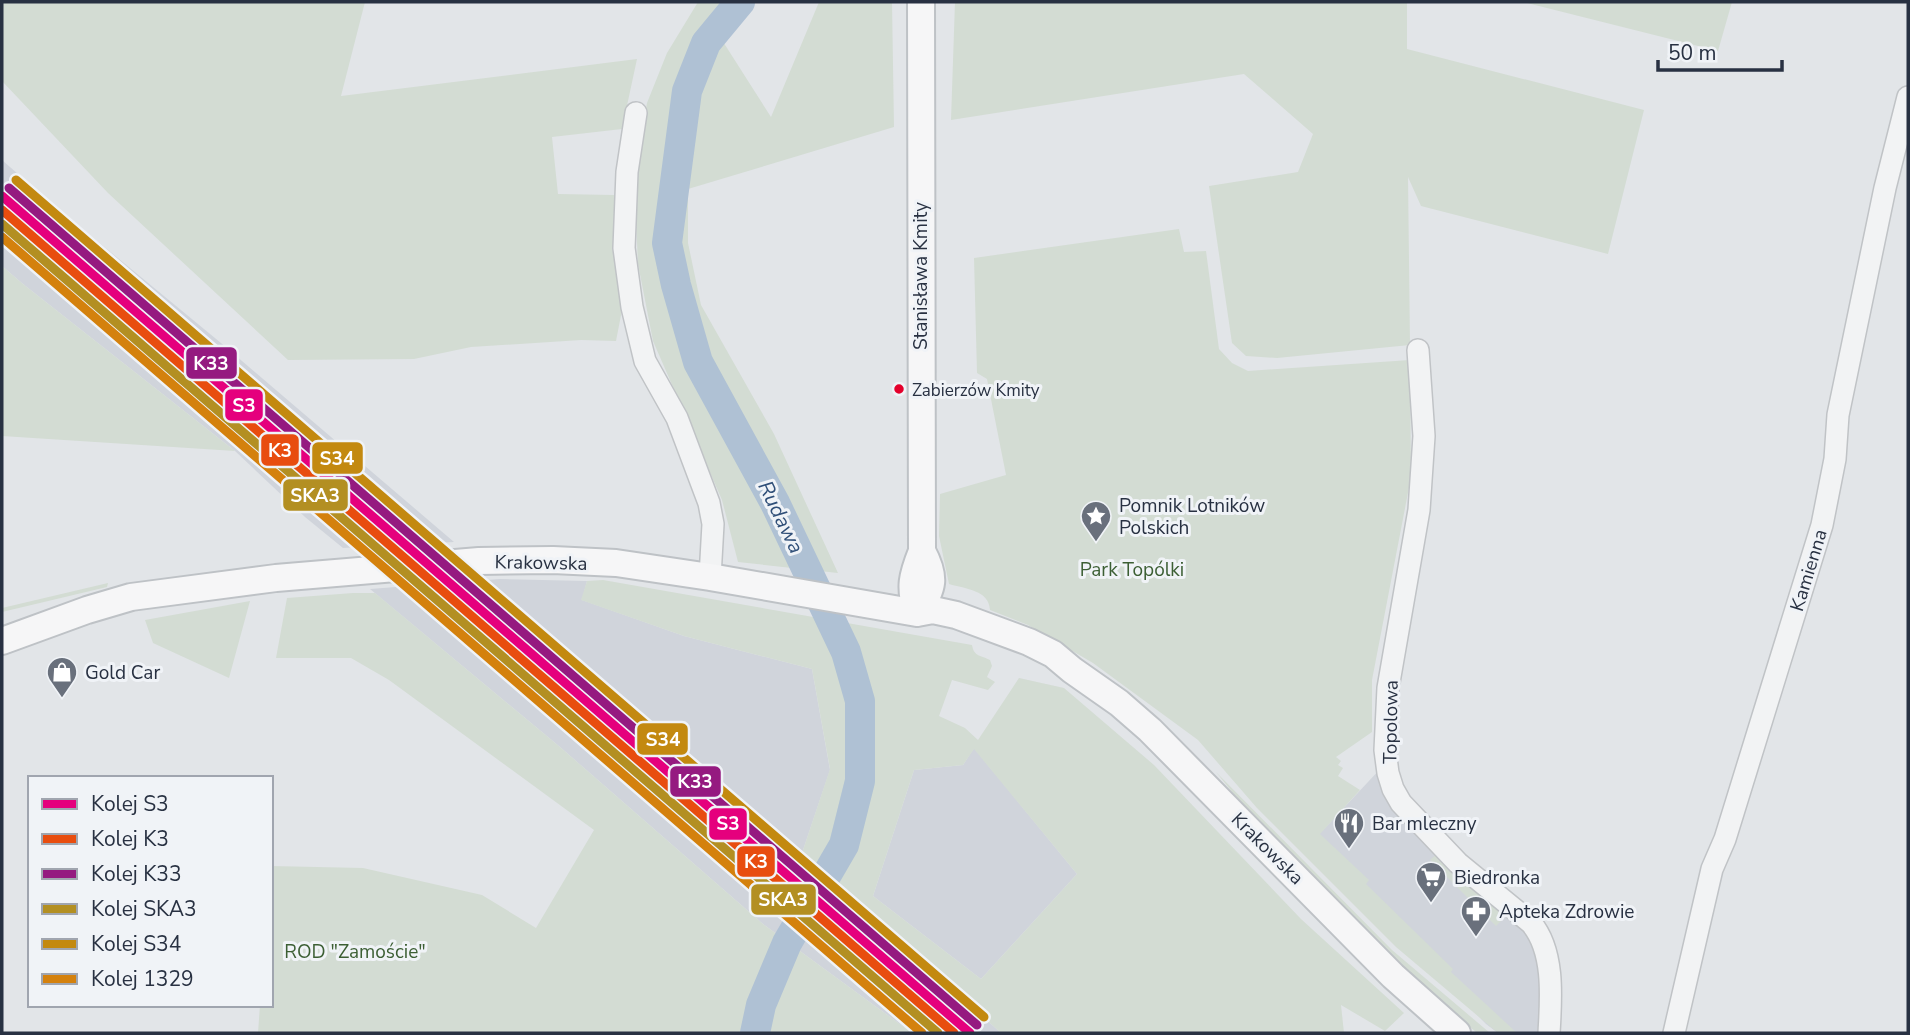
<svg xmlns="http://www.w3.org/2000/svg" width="1910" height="1035" font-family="'Nunito Sans',sans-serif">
<rect width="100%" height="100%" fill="#e2e5e8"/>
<!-- built -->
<path fill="#d0d4db" d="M2,160L51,203L221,343L454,542L343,548L305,517L235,451L23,284L2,266Z
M500,579L587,581L582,600L684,636L812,669L830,770L802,853L1001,1033H912L763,924L560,747L370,589Z
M974,748L1077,874L981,979L873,896L914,770L963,765Z
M1382,767L1528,930L1539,958L1542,1033H1498L1486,1024L1310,844Z"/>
<!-- green -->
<path fill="#d3dcd3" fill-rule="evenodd" d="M2,2H365L341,96L637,59L622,129L552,137L558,194L614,195L615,256L623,305L616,341L581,340L471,347L414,359L288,360L108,193L2,81Z
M698,2H749L720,37L771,117L819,2H892L894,127L688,189V243L701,305L774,434L838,573L738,562L722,500L653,341L638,264L634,176L647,103L667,53Z
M955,2H1407V49L1644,110L1608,254L1421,206L1408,177L1410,345L1277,358L1246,356L1232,343L1209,186L1298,172L1313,134L1244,74L951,120Z
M1523,2H1732L1718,51Z
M1179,229L1184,252L1206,251L1219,349L1232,363L1248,371L1410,360L1411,477L1372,680V732L1336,757L1341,761L1338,765L1343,768L1338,776L1360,790L1320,834L1369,880L1366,884L1453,969L1451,972L1517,1033H1498L1396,947L1257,808L1198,740L1093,663L1028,625L990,610C989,590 966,589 949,584L939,536L940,494L1006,475L987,379L977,373L974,258Z
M2,266L23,284L235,451L2,436Z
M603,580L972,645C974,657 981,655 990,660L992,666L987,677L995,682L988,690L952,680L939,716L965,728L978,740L1019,678L1064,688L1154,765L1301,919L1404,1013L1385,1031L1341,1005L1344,1033H1001L802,853L830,769L812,669L684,636L581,600L587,581ZM974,749L1077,874L981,979L873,896L914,770L963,765Z
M108,583L107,587L2,612V608Z
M353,593H375L560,747L763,924L912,1033H258L260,1005H271V866L363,868L482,895L536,928L594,830L389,680L351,658H276L287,598Z
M250,601L229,678L153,643L145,620Z
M1216,772L1392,950L1490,1033H1477L1470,1027C1381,946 1291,866 1216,772Z
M1437,854L1509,913L1496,926L1430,860Z"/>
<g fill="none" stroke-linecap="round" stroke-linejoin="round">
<!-- river -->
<path stroke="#afc1d4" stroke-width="30" d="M740,2L706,43L687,91L667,243L676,285L698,362L775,503L846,652L860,701V781L844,845L787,943L761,1005L755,1033"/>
<!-- minor casing -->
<g stroke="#c0c3c6" stroke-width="24">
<path id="minor" d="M636,113L627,172L624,248L632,307L645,361L677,418L709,503L713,524L710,577
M1418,350L1424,436L1419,510L1388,688L1385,750L1388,773L1393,789L1401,803L1458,863L1531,923C1555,951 1551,999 1549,1033
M1674,1033L1712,869L1725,839L1822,525L1835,459L1838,415L1885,188L1908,97"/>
</g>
<!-- major casing -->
<g stroke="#bec2c6" stroke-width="30">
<path id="major" d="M917,613C909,587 912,576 922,551L921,2
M917,613C934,588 936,577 922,551
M2,641L87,610L131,597L276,578L479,561L553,560L616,563L710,577L917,613L933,610L956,615L1029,642L1053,654L1072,670L1119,703L1150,730L1393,976L1457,1033"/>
</g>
<!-- minor -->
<use href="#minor" stroke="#f2f3f4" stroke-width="21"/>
<!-- major -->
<use href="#major" stroke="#f6f6f7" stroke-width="26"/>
<!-- rail-1 casing -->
<g stroke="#f0f3f7" stroke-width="14">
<path id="rail-1" d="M2,196L970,1033"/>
</g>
<!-- rail-2 casing -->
<g stroke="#f0f3f7" stroke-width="14">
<path id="rail-2" d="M2,210L954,1033"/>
</g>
<!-- rail-3 casing -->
<g stroke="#f0f3f7" stroke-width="14">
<path id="rail-3" d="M9,188L977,1025"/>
</g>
<!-- rail-4 casing -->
<g stroke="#f0f3f7" stroke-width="14">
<path id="rail-4" d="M2,224L938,1033"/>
</g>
<!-- rail-5 casing -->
<g stroke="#f0f3f7" stroke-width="14">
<path id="rail-5" d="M16,180L984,1017"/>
</g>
<!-- rail-6 casing -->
<g stroke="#f0f3f7" stroke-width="14">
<path id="rail-6" d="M2,237L922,1033"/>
</g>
<!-- rail-1 -->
<use href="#rail-1" stroke="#e5007d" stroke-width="9"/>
<!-- rail-2 -->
<use href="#rail-2" stroke="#e84d0f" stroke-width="9"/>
<!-- rail-3 -->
<use href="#rail-3" stroke="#951a80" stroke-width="9"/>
<!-- rail-4 -->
<use href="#rail-4" stroke="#b38f22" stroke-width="9"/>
<!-- rail-5 -->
<use href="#rail-5" stroke="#c38910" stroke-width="9"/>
<!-- rail-6 -->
<use href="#rail-6" stroke="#d4810d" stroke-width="9"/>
</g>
<!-- icons -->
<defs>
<g id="sight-pin" transform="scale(1.575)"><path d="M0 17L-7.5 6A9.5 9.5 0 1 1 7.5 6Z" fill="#69707c" stroke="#f0f3f7"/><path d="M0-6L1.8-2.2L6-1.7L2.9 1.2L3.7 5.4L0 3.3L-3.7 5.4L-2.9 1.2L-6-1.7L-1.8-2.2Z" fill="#fff"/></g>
<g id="shop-pin" transform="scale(1.575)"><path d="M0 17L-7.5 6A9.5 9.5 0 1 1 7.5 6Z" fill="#69707c" stroke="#f0f3f7"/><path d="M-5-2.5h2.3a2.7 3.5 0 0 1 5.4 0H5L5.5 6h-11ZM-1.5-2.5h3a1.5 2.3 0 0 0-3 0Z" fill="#fff"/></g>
<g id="restaurant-pin" transform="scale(1.575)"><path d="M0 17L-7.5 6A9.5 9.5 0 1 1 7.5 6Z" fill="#69707c" stroke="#f0f3f7"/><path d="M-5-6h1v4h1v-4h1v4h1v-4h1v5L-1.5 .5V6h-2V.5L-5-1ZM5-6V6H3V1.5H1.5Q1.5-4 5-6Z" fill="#fff"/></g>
<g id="supermarket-pin" transform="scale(1.575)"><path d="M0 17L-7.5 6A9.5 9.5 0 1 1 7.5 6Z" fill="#69707c" stroke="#f0f3f7"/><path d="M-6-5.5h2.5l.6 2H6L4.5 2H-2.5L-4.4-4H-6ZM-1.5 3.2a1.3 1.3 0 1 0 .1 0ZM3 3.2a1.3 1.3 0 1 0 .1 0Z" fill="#fff"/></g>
<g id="pharmacy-pin" transform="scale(1.575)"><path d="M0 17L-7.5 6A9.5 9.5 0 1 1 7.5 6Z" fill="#69707c" stroke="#f0f3f7"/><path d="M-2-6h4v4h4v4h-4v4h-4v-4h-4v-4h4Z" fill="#fff"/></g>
</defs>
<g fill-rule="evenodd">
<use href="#sight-pin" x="1096" y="516"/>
<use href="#shop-pin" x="62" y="672"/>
<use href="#restaurant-pin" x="1349" y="823"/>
<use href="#supermarket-pin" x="1431" y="877"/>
<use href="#pharmacy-pin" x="1476" y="911"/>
</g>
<!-- markers -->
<circle fill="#e4002b" stroke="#f0f3f7" stroke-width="2.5" cx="899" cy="389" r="6"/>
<g text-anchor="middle" stroke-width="6" stroke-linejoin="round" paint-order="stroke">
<!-- bus labels -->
<g font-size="17" fill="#283142" stroke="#f0f3f7" text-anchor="start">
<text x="912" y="396">Zabierzów Kmity</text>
</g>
<!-- street labels -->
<g font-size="19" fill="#283142" stroke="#f0f3f7">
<text transform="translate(920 276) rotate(-90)" y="7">Stanisława Kmity</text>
<text transform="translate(541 562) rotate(1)" y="7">Krakowska</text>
<text transform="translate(1808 570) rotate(-73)" y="7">Kamienna</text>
<text transform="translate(1390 722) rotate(-89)" y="7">Topolowa</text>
<text transform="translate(1268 848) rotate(45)" y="7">Krakowska</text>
</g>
<!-- poi labels -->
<g font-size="19" fill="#283142" stroke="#f0f3f7" text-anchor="start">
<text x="1119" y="512">Pomnik Lotników<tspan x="1119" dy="22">Polskich</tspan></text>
<text x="85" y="679">Gold Car</text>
<text x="1372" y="830">Bar mleczny</text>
<text x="1454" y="884">Biedronka</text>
<text x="1499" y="918">Apteka Zdrowie</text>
</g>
<!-- park labels -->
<g font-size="19" fill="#3c5f34" stroke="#f0f3f7">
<text x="1132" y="576">Park Topólki</text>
<text x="355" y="958">ROD "Zamoście"</text>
</g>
<!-- water labels -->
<g font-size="21" font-style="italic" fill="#304f78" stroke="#f0f3f7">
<text transform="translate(781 517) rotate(64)" y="7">Rudawa</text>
</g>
</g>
<g stroke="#f0f3f7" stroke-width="2.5">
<rect x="185" y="346" width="53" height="34" rx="7" fill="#951a80"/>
<rect x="224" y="388" width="40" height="34" rx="7" fill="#e5007d"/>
<rect x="260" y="433" width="40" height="34" rx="7" fill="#e84d0f"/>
<rect x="311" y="441" width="53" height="34" rx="7" fill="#c38910"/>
<rect x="282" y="478" width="67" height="34" rx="7" fill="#b38f22"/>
<rect x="636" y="722" width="53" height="34" rx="7" fill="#c38910"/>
<rect x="669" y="765" width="53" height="33" rx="7" fill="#951a80"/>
<rect x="708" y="807" width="40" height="34" rx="7" fill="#e5007d"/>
<rect x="736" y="845" width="40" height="33" rx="7" fill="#e84d0f"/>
<rect x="750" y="883" width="67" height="33" rx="7" fill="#b38f22"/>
</g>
<g font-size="19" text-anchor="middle" font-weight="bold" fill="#fff">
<text x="211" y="370">K33</text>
<text x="244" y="412">S3</text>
<text x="280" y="457">K3</text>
<text x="337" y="465">S34</text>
<text x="315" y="502">SKA3</text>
<text x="663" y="746">S34</text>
<text x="695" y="788">K33</text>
<text x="728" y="830">S3</text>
<text x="756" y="868">K3</text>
<text x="783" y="906">SKA3</text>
</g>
<!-- border -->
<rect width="1910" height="1035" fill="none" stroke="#283142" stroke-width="7"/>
<!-- legend -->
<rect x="28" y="776" width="245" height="231" fill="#f0f3f7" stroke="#a0a5af" stroke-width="2"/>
<rect x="42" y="799" width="35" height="10" fill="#e5007d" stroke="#a0a5af" stroke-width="2"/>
<text x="91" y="811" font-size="21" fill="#283142">Kolej S3</text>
<rect x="42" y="834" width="35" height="10" fill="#e84d0f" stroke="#a0a5af" stroke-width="2"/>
<text x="91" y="846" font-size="21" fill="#283142">Kolej K3</text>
<rect x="42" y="869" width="35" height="10" fill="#951a80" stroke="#a0a5af" stroke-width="2"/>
<text x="91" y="881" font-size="21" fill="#283142">Kolej K33</text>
<rect x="42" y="904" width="35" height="10" fill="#b38f22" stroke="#a0a5af" stroke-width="2"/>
<text x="91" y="916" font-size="21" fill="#283142">Kolej SKA3</text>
<rect x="42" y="939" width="35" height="10" fill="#c38910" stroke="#a0a5af" stroke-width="2"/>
<text x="91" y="951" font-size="21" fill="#283142">Kolej S34</text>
<rect x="42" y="974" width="35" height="10" fill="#d4810d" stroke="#a0a5af" stroke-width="2"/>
<text x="91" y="986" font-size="21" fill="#283142">Kolej 1329</text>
<!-- scale -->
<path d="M1658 60v10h124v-10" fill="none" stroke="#283142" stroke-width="3.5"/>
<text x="1668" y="60" font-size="21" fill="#283142" stroke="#f0f3f7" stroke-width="5" paint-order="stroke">50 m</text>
</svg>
